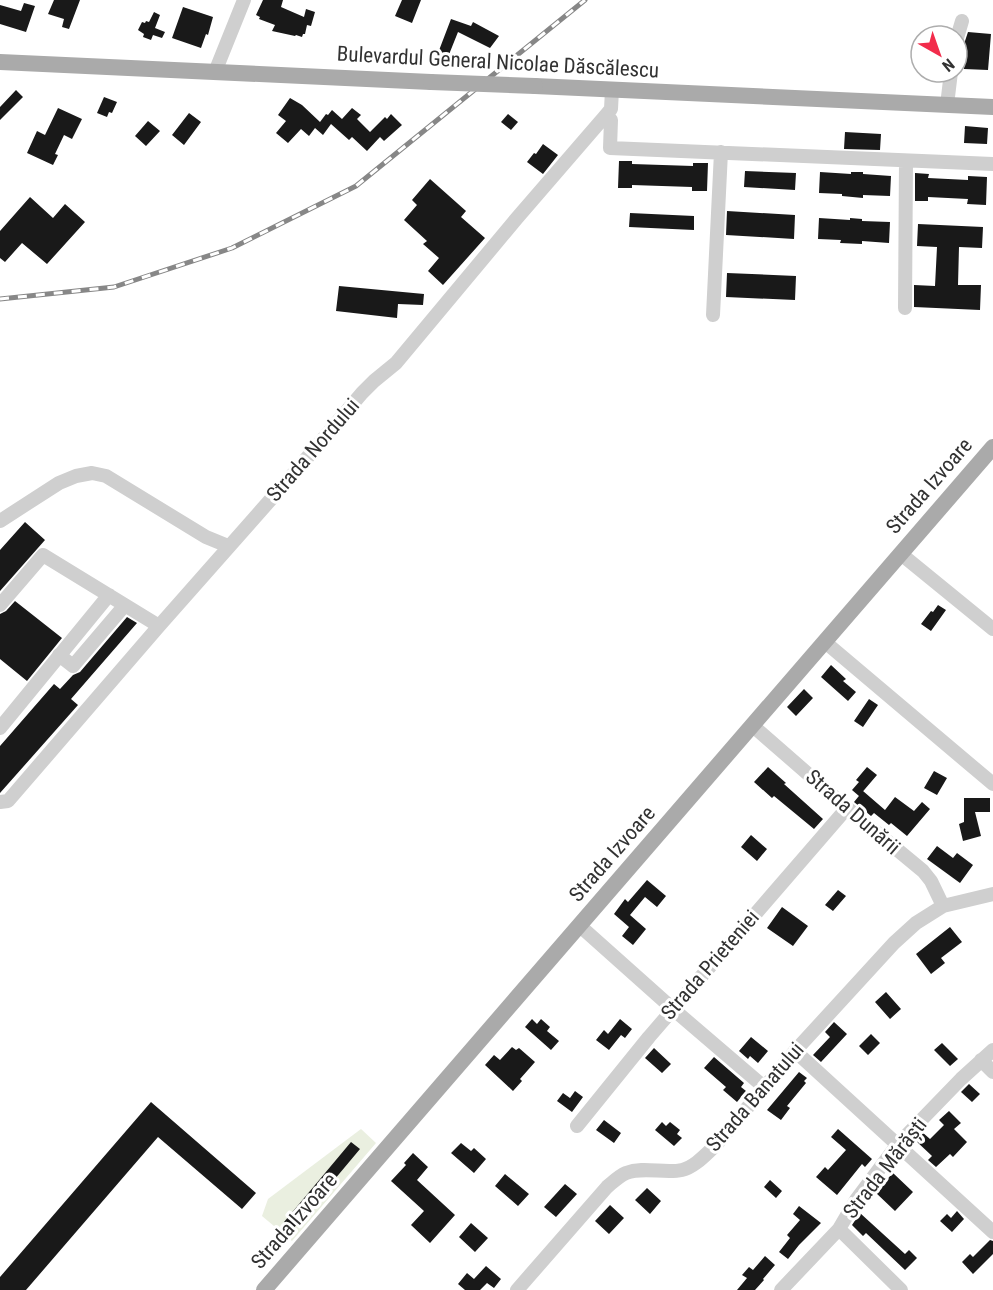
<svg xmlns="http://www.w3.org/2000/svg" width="993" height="1290" font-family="'Roboto Condensed',sans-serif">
<rect width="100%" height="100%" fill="#fff"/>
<!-- green -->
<path fill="#eaefe0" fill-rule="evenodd" d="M361,1129L376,1143L292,1241L262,1216L268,1199ZM300,1204L308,1210L293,1229L284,1222Z"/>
<!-- building -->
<path fill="#191919" d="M54,0H80L69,29L62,27L64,19L48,14Z
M263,0H283L281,7L304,17L306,9L315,12L311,26L307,25L305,34H303L302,37L296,35L295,36L272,31L275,25L259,19L260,17L256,15Z
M402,0H421L412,23L395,16Z
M24,3L35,6L26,32L0,24V5L21,11Z
M183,7L213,17L208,35L206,34L201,48L172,38Z
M154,12L160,15L155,28L165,32L162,38L153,35L151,40L143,37L144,34L138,30L142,22L145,23L146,21L149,22Z
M451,19L471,26L473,22L499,36L490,48L458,32L448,57L438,53Z
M968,32L991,34L988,70L964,69L965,41Z
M16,90L23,97L0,120V107Z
M104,97L117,102L112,113L109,112L107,117L97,113Z
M290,98L302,105L320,122L326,114L328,115L332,110L342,119L352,108L361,115L357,119L370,132L385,117L387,119L391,114L402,125L384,141L380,137L367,151L352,137L349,140L331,124L323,135L315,128L309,136L301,129L288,143L276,133L286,121L278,115Z
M58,108L82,119L72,139L64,135L55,154L58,155L53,165L27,153L37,131L45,135Z
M189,113L201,122L184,145L172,135Z
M508,114L518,122L511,130L501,122Z
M148,121L160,131L146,146L135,136Z
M965,126L988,128L987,144L964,143Z
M845,132L881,134L880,150L844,149Z
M543,144L558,155L543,174L527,162L534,153L536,154Z
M619,161H632V164L693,166V163H708L707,191H692V187L632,185V188H618Z
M745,171L796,173L795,190L744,187Z
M820,172L851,174V172H863V174L891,176L890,196L863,195V198L842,196V194L819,193Z
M915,173L929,174L928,178L968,180V176L987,177L986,205L967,204L968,199L928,197V201H915Z
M430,179L466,211L461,217L485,238L443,285L428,271L439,258L423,244L427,241L404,220L417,205L412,200Z
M30,197L53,218L65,204L85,222L47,264L22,243L5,262L0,258V231Z
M727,211L795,215L794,239L726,235Z
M630,213L694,216V230L629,227Z
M819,218L850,220V218L862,219V221L890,222L889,243L862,241V244L840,243L841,240L818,239Z
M918,224L983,227L982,248L959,247L958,285H981L980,310L914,307V285L935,286L937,247L917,246Z
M727,273L796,276L795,300L726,297Z
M339,286L424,294L423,305L398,304L397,318L336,311Z
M25,522L45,540L0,591V550Z
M15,601L62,638L27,681L0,659V614L6,611Z
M938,605L946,610L931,631L921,624L931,611L933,612Z
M127,617L137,623L71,699L78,705L0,793V746L54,684L60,689L73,675L80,672Z
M831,665L846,679L843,681L856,692L848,701L821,677Z
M804,689L813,698L796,716L787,707Z
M869,699L878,705L863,727L854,721Z
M768,767L786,783L784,784L823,819L814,829L774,796L772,798L754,782Z
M867,767L877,775L859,796L852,790L859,782L856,780Z
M934,771L947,778L937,795L924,788Z
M863,791L885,810L895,797L914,811L922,802L930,809L907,836L891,823L889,825L874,813L871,816L854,802Z
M964,798H990V812H975L981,836L963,841L959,824L964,822Z
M751,835L767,849L757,861L741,847Z
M937,846L953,858L957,853L973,865L960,883L927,859Z
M647,880L666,896L657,907L645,897L630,915L646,929L633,945L622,936L629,927L614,914L625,899L628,902Z
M838,890L846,896L833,911L825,905Z
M782,907L808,926L793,946L767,928Z
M950,927L962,942L941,958L945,963L931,974L916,954Z
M886,992L901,1009L890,1019L875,1002Z
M532,1019L537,1024L541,1019L550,1027L547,1031L559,1041L551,1050L525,1027Z
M620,1019L632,1029L625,1038L621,1035L609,1050L596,1040L604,1030L608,1034Z
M834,1022L847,1034L821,1062L813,1055L830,1037L825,1032Z
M871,1034L880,1043L868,1055L859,1046Z
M751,1037L768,1051L758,1063L750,1056L748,1059L739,1051Z
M942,1043L958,1059L950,1066L934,1050Z
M512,1047L516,1050L519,1048L535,1062L520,1079L522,1081L513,1091L485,1065L494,1055L500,1060Z
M654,1048L671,1064L662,1073L645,1058Z
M714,1057L744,1083L741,1087L746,1091L737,1102L723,1090L726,1087L704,1068Z
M799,1072L807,1078L804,1081L806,1083L787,1106L790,1108L781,1120L767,1110Z
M969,1084L980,1094L972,1102L961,1092Z
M575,1091L583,1097L572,1112L557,1101L563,1093L570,1098Z
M151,1102L256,1193L242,1209L158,1137L26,1290H0V1277Z
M949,1111L961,1123L954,1129L967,1142L953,1157L950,1154L936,1167L928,1160L932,1156L915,1140L922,1132L930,1139L944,1125L939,1120Z
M604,1120L621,1133L614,1143L596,1130Z
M662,1122L666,1126L670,1122L680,1130L677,1134L682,1138L674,1146L655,1130Z
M838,1129L872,1159L865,1167L862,1164L837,1195L816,1177L825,1167L828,1170L846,1150L831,1137Z
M351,1142L360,1149L293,1229L284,1222Z
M461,1143L471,1151L474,1148L486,1159L474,1173L451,1153Z
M413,1153L428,1167L417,1180L455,1215L430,1243L411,1225L424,1211L391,1181L406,1165L404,1163Z
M893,1173L913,1192L895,1211L875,1192Z
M505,1174L529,1194L518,1206L495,1186Z
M770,1180L782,1191L776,1198L764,1187Z
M565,1184L577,1194L556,1217L544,1207Z
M647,1188L661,1201L650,1214L635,1200Z
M610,1205L624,1218L609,1234L595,1221Z
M799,1206L821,1223L799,1245L788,1259L779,1252L790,1238L787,1235L800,1220L793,1214Z
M957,1211L964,1219L952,1232L940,1221L947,1214L951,1218Z
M860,1213L905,1254L909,1250L917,1258L905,1270L866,1233L863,1236L852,1225Z
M471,1223L488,1238L475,1252L459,1237Z
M990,1240L993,1241V1254L973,1274L962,1262L970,1254L973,1257Z
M765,1256L775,1265L763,1279L764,1280L755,1290H737L747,1278L742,1275L749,1267L753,1270Z
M486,1266L501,1279L494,1288L487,1283L480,1290H465L458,1284L467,1273L474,1279Z"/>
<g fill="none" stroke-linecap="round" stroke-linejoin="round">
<!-- minor -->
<path stroke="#cfcfcf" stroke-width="14" d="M957,38L962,21
M215,72L244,0
M947,105L951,72
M606,115L611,120L610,148L993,164
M905,308L906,161
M713,315L721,152
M0,521L59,483L76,476L92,473L106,476L206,537L228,546
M901,554L993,629
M0,605L43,555L159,626
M825,642L993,784
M59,655L73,666L125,605
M753,726L847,808L923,871L931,881L943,906
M0,728L109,595
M0,802L8,801L159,626L295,472L362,393L374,381L396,363L517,218L606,115L611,109L612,90
M580,926L673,1009L764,1087
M795,1051L993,1232
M981,1060L993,1072
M577,1126L649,1037L847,808
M839,1229L901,1290
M517,1290L607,1187C613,1182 619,1176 626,1173C644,1166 664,1174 682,1170C695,1167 706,1154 716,1145L795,1051L894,943L916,923L943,906L993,894
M781,1290L839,1229L856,1200L898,1144L961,1079L993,1050"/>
<!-- major -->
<path stroke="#aaa" stroke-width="16" d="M0,62L431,82
M535,86L993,107
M264,1290L993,447"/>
<!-- rail casing -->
<g stroke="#878787" stroke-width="5">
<path id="rail" d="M0,299L114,287L232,248L356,186L585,0"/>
</g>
<!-- rail -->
<use href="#rail" stroke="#fff" stroke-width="3" stroke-dasharray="9" stroke-linecap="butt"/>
<!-- major-bridge -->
<path stroke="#aaa" stroke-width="16" d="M431,82L535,86"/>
</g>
<g text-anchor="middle" stroke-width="6" stroke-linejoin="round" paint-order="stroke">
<!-- street labels -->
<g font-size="21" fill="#323232" stroke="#fff">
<text transform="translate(498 62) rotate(3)" y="7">Bulevardul General Nicolae Dăscălescu</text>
<text transform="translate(313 450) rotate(-49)" y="7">Strada Nordului</text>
<text transform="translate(929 486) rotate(-49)" y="7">Strada Izvoare</text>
<text transform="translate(853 812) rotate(41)" y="7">Strada Dunării</text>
<text transform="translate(612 854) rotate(-49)" y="7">Strada Izvoare</text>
<text transform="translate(710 965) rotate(-49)" y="7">Strada Prieteniei</text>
<text transform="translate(755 1097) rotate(-49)" y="7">Strada Banatului</text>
<text transform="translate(885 1168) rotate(-52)" y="7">Strada Mărăști</text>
<text transform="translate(294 1221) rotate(-49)" y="7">Strada Izvoare</text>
</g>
</g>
<!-- north arrow -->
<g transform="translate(939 54) rotate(140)"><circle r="28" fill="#ffffff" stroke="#adadad" stroke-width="1.5"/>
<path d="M0-4.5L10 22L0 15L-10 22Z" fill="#f22c4b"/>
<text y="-9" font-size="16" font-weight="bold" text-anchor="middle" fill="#323232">N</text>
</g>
</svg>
